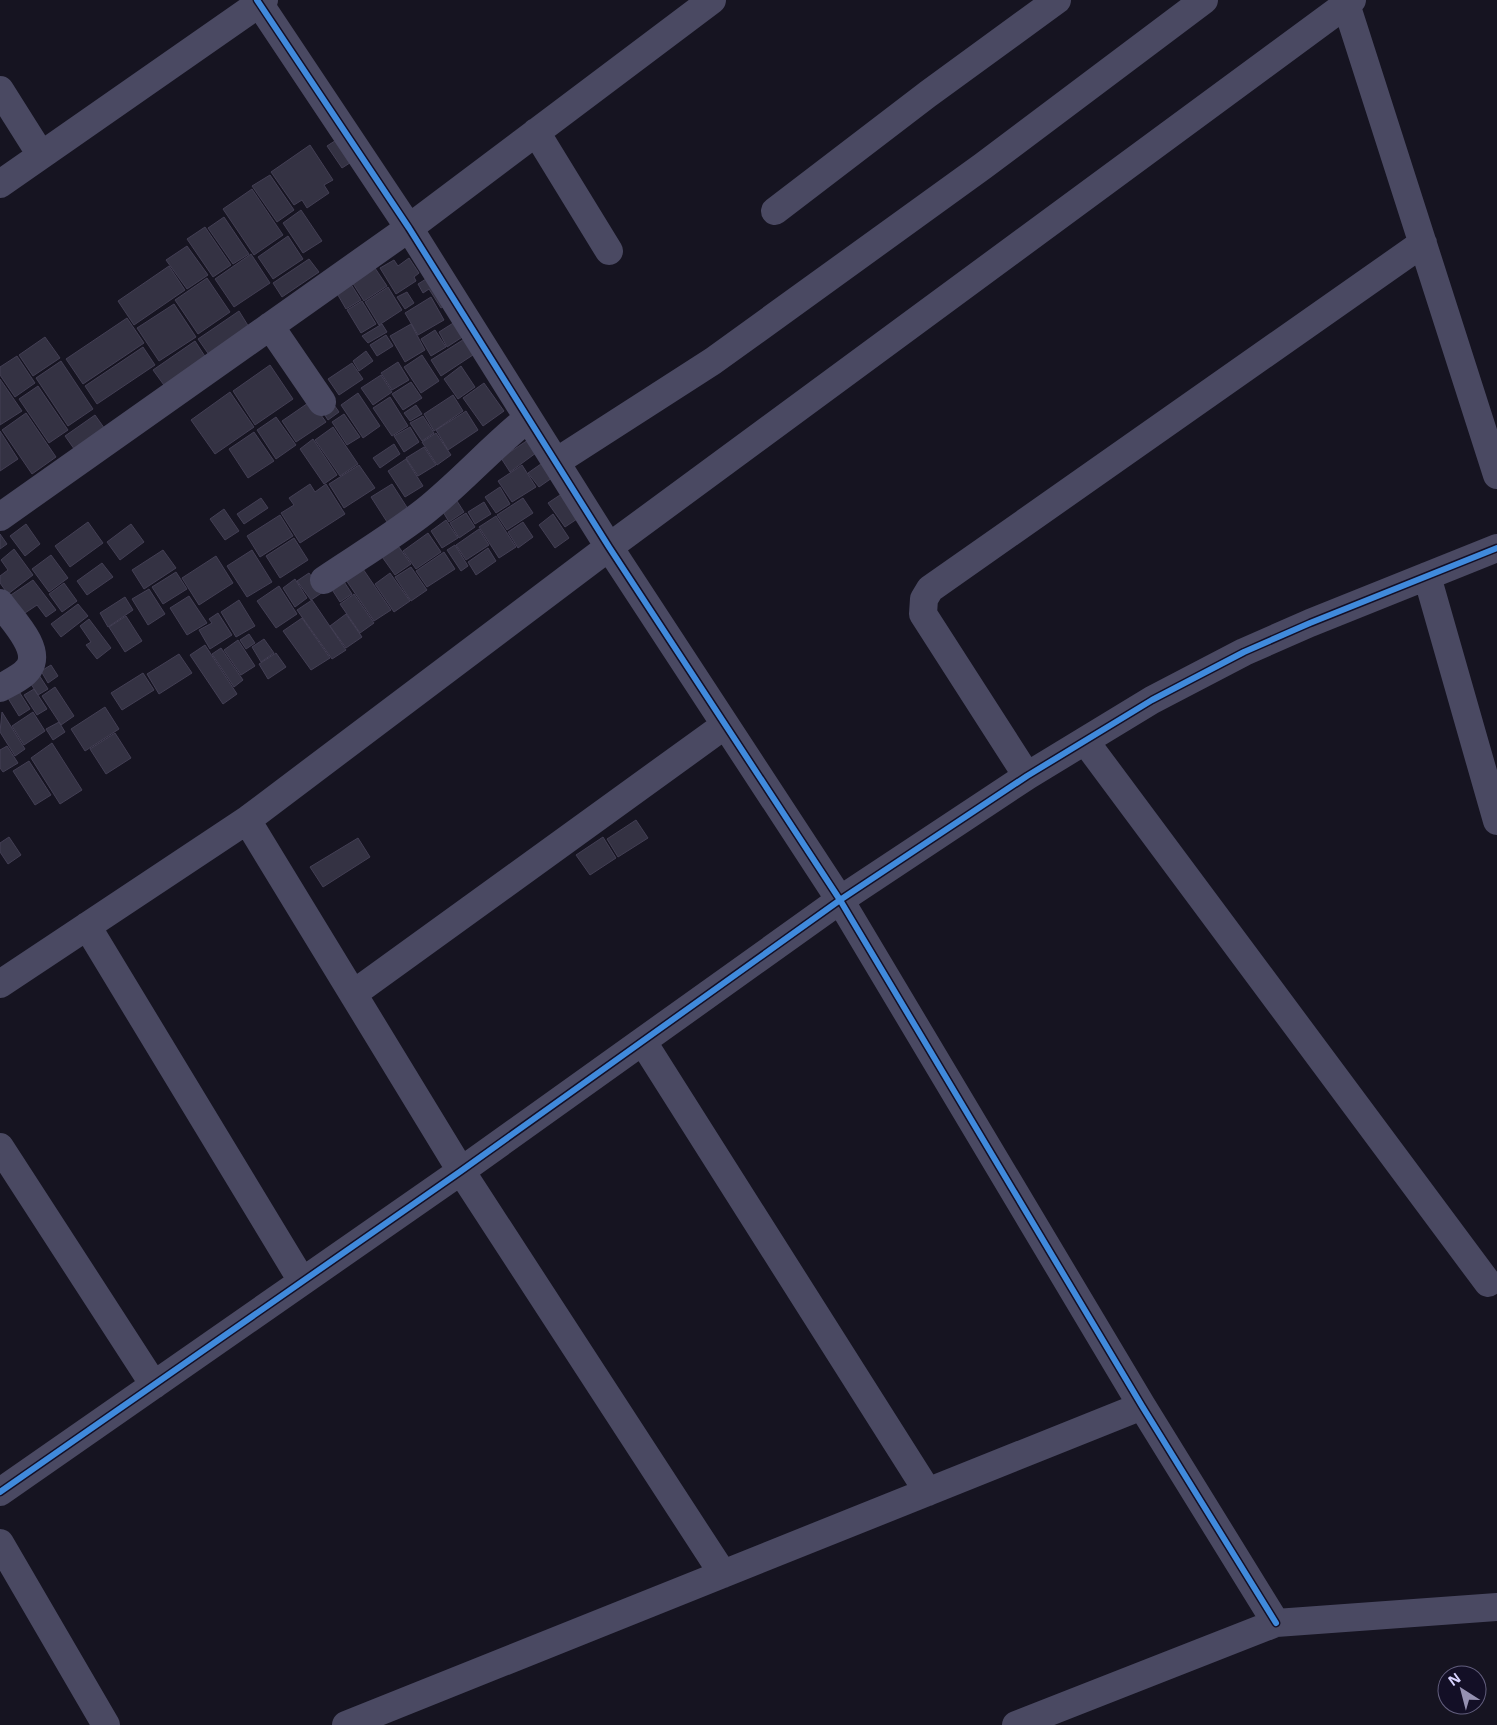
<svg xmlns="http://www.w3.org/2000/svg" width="1497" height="1725" font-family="'Open Sans',sans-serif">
<rect width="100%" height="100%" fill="#161421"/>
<!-- building -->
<path fill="#343243" stroke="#433f54" d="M341,137L356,159L342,168L327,146Z
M310,145L333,180L324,185L329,193L307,208L302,200L294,205L271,172Z
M270,175L294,210L277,222L252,186Z
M252,189L283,235L254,255L223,209Z
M301,210L322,241L303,253L283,223Z
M224,217L249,254L233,264L208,228Z
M205,227L231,265L213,277L187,239Z
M288,236L303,259L273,279L258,257Z
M187,246L208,275L187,289L166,260Z
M251,254L270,283L234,307L215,279Z
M409,258L419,273L414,277L416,281L396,294L380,268L394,260L398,266Z
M309,259L319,272L282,297L273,283Z
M169,266L185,290L134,325L118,301Z
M375,268L387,286L364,301L352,282Z
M434,274L452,301L441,308L429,289L423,293L418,284Z
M207,278L230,312L198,334L175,300Z
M349,281L361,300L346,309L335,290Z
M388,287L402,310L379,325L365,302Z
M407,292L414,303L405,309L397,297Z
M431,297L444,320L418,335L405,313Z
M362,301L376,324L361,333L347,310Z
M174,304L196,337L159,361L137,328Z
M239,311L252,332L212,359L198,339Z
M127,318L144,343L83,384L66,359Z
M458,320L467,334L447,347L439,332Z
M382,324L387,332L368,343L362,336Z
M411,324L425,350L405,362L390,336Z
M435,330L446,347L431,356L421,339Z
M386,335L393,346L377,356L370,345Z
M469,336L479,351L441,376L431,360Z
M45,337L60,358L33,376L19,355Z
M195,341L210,364L169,392L153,370Z
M143,347L155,365L97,404L85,386Z
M366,351L373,361L359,371L353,361Z
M422,355L439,381L421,393L404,367Z
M17,356L35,383L15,397L0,375V367Z
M61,361L93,409L68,426L36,378Z
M398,362L409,380L392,390L381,373Z
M352,363L363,379L339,395L328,379Z
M270,365L293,399L255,425L233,391Z
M461,366L475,387L458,399L444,379Z
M381,375L392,392L373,405L361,388Z
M0,379L22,411L0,425Z
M411,382L422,398L403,410L392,394Z
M484,383L504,411L483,426L463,398Z
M38,386L68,430L49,443L19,399Z
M230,392L254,427L215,454L191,420Z
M358,393L380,426L363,438L341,405Z
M453,395L463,411L434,431L424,414Z
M390,397L408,426L392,436L373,408Z
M311,401L326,422L296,442L282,421Z
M332,402L339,412L328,420L321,409Z
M416,405L422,414L410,421L404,413Z
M466,411L478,430L448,450L436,430Z
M26,413L56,457L32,474L2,430Z
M344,414L360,437L347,445L332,422Z
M95,415L107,432L77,453L65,436Z
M423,416L434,433L422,441L410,423Z
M276,417L296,445L276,459L257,430Z
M333,427L358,464L340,476L315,440Z
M410,427L419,442L404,452L394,436Z
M0,431L18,459L0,471Z
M254,432L274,461L248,478L229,449Z
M436,433L451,455L437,465L422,442Z
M531,438L540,450L510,472L501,458Z
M313,439L337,475L324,484L300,449Z
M394,444L400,454L380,468L373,458Z
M424,447L436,465L418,476L406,458Z
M406,459L423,486L405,497L388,471Z
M548,459L559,473L539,487L528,473Z
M359,465L375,488L344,508L329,484Z
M522,465L536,487L512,502L498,481Z
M310,484L315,492L326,484L345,514L300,543L281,513L294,505L289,498Z
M392,484L410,512L389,525L371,497Z
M500,487L510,504L496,513L485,497Z
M563,493L580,517L565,527L548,503Z
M261,498L268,508L244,524L237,514Z
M523,498L533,513L507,530L497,515Z
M457,501L464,512L449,522L442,510Z
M484,502L491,514L475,524L468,512Z
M224,509L239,531L225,540L210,519Z
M466,513L475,527L459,538L450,523Z
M553,514L569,538L555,548L539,525Z
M280,515L293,536L260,557L247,536Z
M496,516L516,547L499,558L479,527Z
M446,520L458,538L442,548L431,531Z
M88,522L103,543L70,567L55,546Z
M523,522L533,537L518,548L508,532Z
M26,524L40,544L25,556L10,536Z
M131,524L144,542L120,560L107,542Z
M479,529L489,545L466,560L456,545Z
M428,533L441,552L416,569L403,551Z
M0,534L7,544L0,549Z
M294,538L308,560L280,578L266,556Z
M396,543L411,564L395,575L380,554Z
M455,545L468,566L461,571L447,550Z
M488,548L496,561L476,575L468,562Z
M14,549L33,575L8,594L0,583V576L8,570L1,560Z
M163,550L176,568L144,589L132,570Z
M252,550L272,582L247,597L227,566Z
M444,552L455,569L427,587L416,571Z
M51,555L68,578L49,592L32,569Z
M216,556L233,583L199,605L182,578Z
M102,563L113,577L87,595L77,581Z
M411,567L427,590L411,601L395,577Z
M363,569L391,610L374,621L346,580Z
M176,572L187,589L163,604L152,587Z
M309,573L323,592L311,600L297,581Z
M390,573L410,601L394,612L375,584Z
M295,579L307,598L295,607L283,588Z
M33,580L56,610L46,617L37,605L22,615L8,597Z
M343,580L352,594L340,602L331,588Z
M64,583L77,601L62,612L49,594Z
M279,586L297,614L276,628L257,601Z
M149,589L165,614L148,625L132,599Z
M354,594L374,623L360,633L340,604Z
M189,596L207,623L187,635L170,608Z
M125,597L133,610L108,627L100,613Z
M239,600L255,626L236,637L221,612Z
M312,600L346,650L332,659L297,610Z
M78,604L88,616L61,637L51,624Z
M218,613L232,635L210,649L199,630L212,623L209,619Z
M346,614L362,637L346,648L330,626Z
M126,616L142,641L125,652L109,627Z
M302,618L330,658L311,670L283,631Z
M89,619L111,648L97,659L86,645L91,642L80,626Z
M249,634L255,643L246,649L240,640Z
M264,639L274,653L261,662L252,647Z
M238,640L255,666L241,675L224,650Z
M205,645L237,694L223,704L190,655Z
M221,648L243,680L234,687L212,654Z
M276,653L286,667L268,679L259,664Z
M179,654L192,673L159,694L147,674Z
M51,665L58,676L48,683L41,671Z
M143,673L154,690L122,710L111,693Z
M39,675L48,689L38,695L29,681Z
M13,682L30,709L19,716L3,690Z
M55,687L74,716L61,725L42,696Z
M34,689L47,709L37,715L24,695Z
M105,707L119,729L85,751L71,729Z
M2,712L25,749L15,756L0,732Z
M33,712L45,731L24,745L12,726Z
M59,722L65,732L53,740L46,729Z
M115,733L131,758L106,774L90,749Z
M52,743L82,790L60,804L31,758Z
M7,746L18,763L3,772L0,768V750Z
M29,761L51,795L35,805L13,771Z
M636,820L648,838L618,857L607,839Z
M9,837L21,855L8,864L0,852V843Z
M603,837L616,858L590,875L576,855Z
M358,838L370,857L323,887L310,867Z"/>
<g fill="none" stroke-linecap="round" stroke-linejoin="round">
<!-- street -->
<path stroke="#4a4962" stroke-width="28" d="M257,0L409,228L609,547L840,900L1142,1406L1276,1623
M1346,4L1497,475
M0,90L41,155
M536,132L609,251
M0,184L264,0
M775,211L928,94L1057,0
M270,326L322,402
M556,462L713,361L983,166L1204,0
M0,517L409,228L712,0
M1427,576L1497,821
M324,580C358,557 393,536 425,511C461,482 492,447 528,418
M0,603C11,619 42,648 29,668C23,677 9,683 0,688
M1085,741L1488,1283
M1027,776L923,614L924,599L930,589L1423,243
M247,820L461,1171L723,1574
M87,926L302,1281
M0,984L247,820L609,547L1352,0
M353,994L725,725
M643,1042L928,1492
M0,1147L154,1385
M0,1492L461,1171L840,900L1027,776L1152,700L1244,652L1310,623L1497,548
M0,1543L106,1725
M346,1725L1142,1406
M1016,1725L1276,1623L1497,1607"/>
<!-- cycleway casing -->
<g stroke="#130f26" stroke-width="9">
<path id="cycleway" d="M257,0L409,228L609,547L840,900L1142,1406L1276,1623
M0,1492L461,1171L840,900L1027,776L1152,700L1244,652L1310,623L1497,548"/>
</g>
<!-- cycleway -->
<use href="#cycleway" stroke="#408adc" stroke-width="6"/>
</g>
<!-- north arrow -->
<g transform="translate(1462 1690) rotate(324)"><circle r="24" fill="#130f26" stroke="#625e7d"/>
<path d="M0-4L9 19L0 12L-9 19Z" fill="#9591b1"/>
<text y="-8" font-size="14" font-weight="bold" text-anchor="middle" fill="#d9d4ff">N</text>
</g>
</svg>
